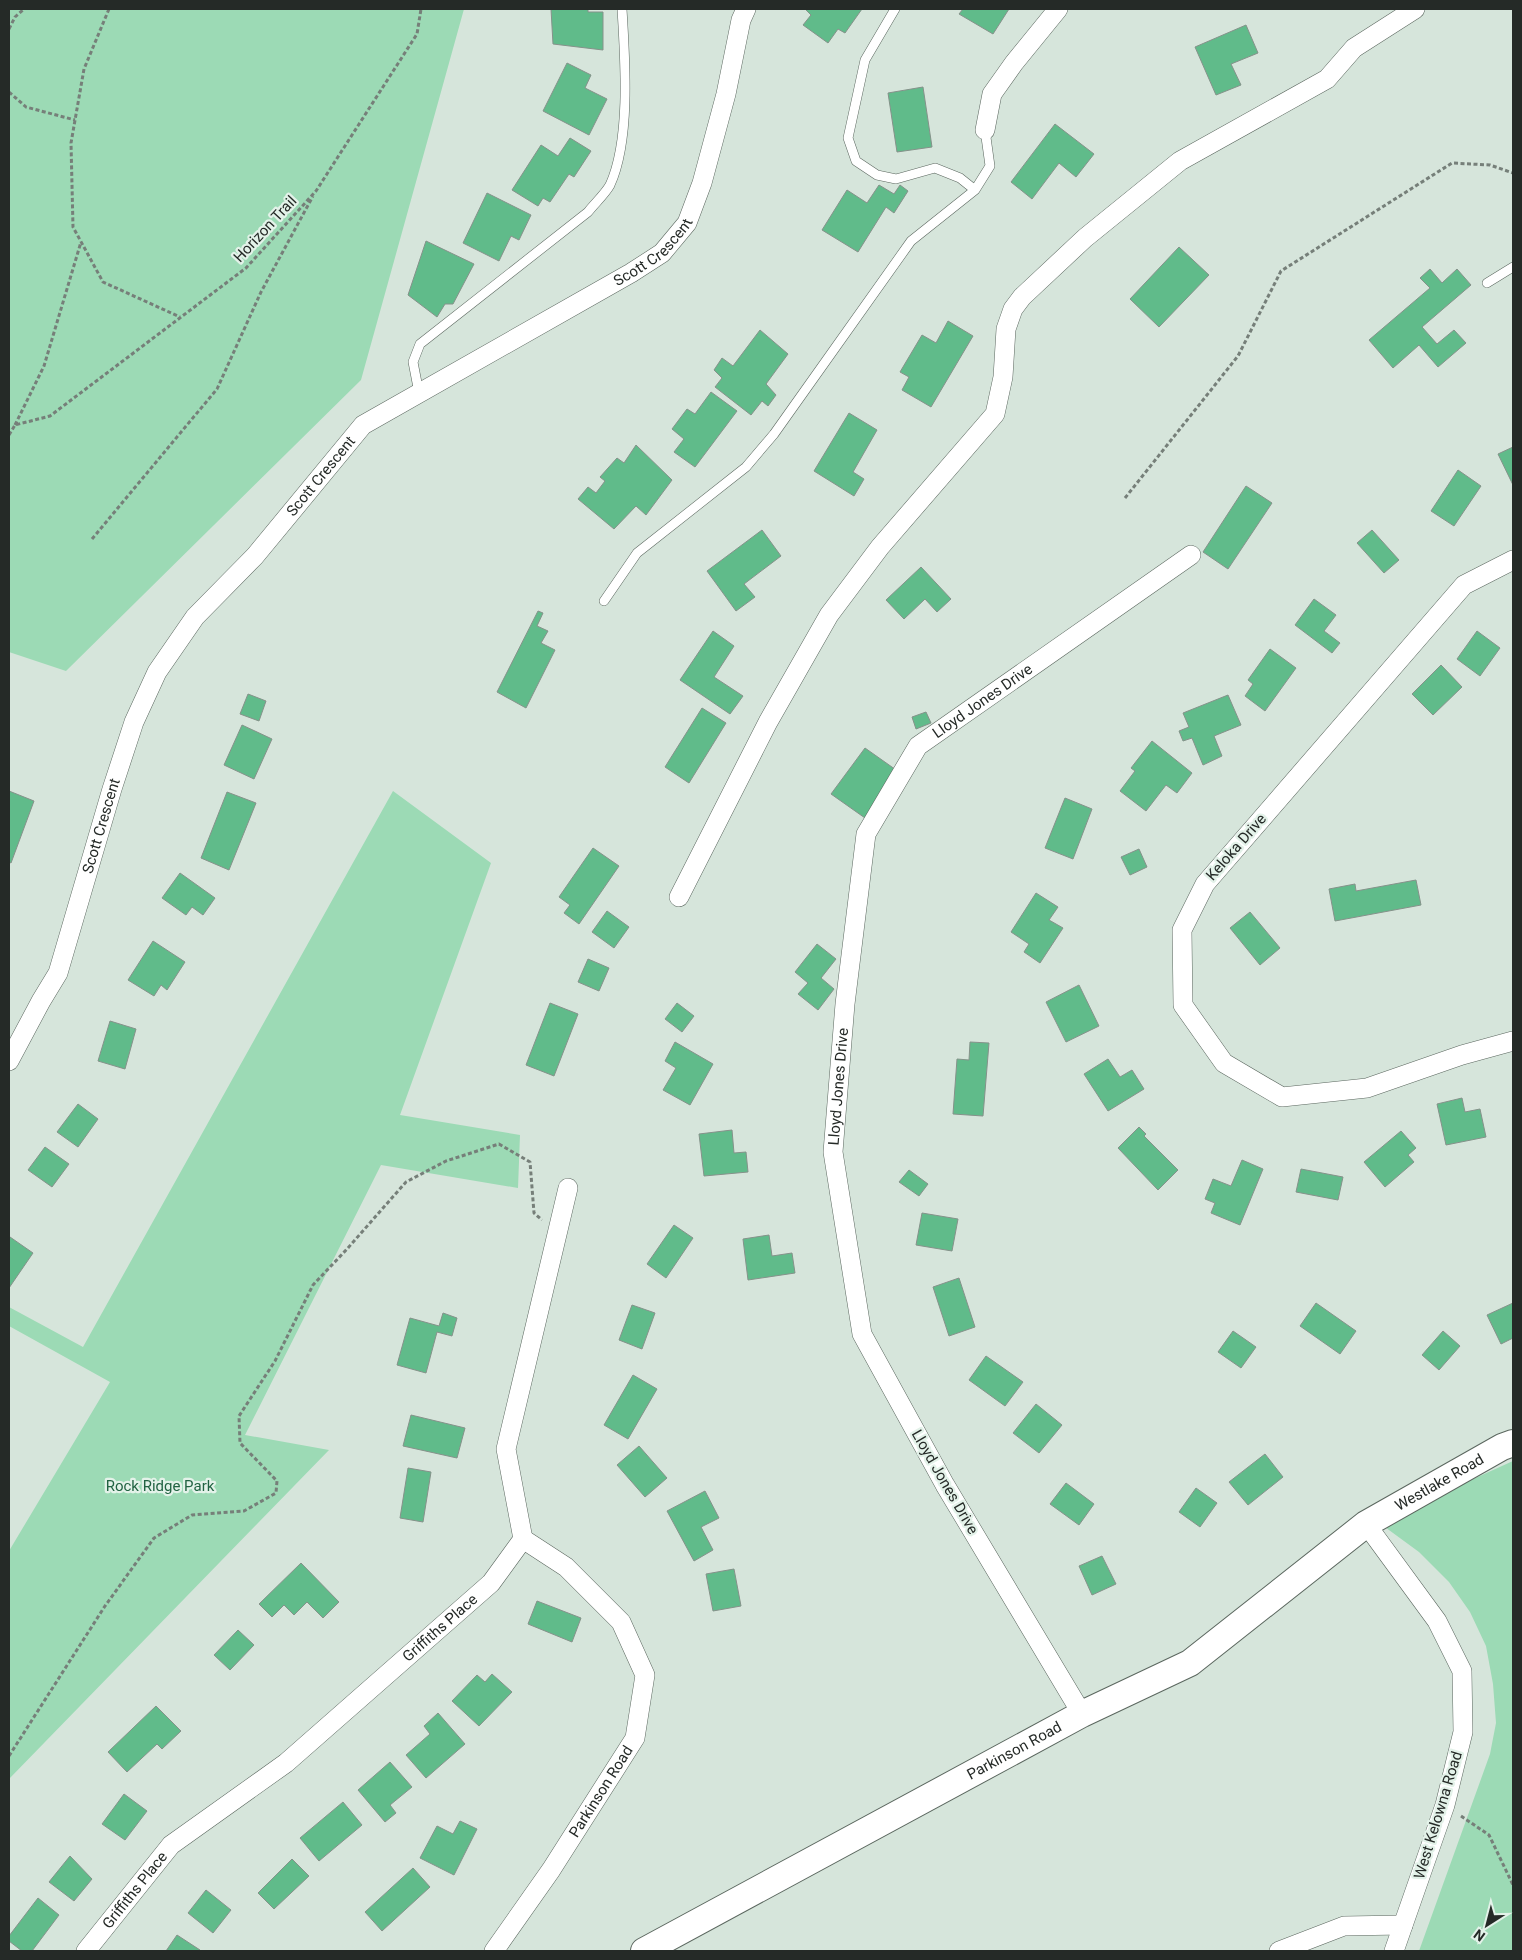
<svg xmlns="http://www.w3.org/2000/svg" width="1522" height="1960" font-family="Roboto,sans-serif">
<rect width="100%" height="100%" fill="#d6e5db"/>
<!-- green -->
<path fill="#9cdab5" d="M9,9H464L361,380L66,671L9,652Z
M393,791L491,863L400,1115L520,1135L518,1188L381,1165L245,1435L329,1450L9,1779V1551L110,1382L9,1326V1307L83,1347Z
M1513,1461V1951H1419L1490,1754L1496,1723L1493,1684L1486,1646L1470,1612L1449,1582L1419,1552L1378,1522Z"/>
<!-- building -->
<path fill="#60bb8a" stroke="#85928a" d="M551,9H588V12H603V50L553,44Z
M805,9H862L845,33L838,29L828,43L803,25L811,15Z
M963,9H1009L993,34L959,14Z
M1246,25L1258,53L1231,64L1241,85L1216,95L1195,47Z
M567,63L591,75L585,88L607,99L589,135L543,111Z
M923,87L932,147L897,152L888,93Z
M1055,124L1094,154L1076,177L1059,163L1032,199L1011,182Z
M570,138L591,151L574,177L569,174L550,202L543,198L538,206L512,190L541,145L558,156Z
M879,185L894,194L900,185L908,191L894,213L886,207L858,252L822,230L847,190L867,203Z
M487,193L531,215L519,240L511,236L499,261L463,243Z
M426,241L474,264L453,304H445L437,317L408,295Z
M1179,247L1209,275L1159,327L1130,299Z
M1430,269L1442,283L1457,269L1471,285L1422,327L1437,344L1454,330L1466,343L1438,367L1419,345L1393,368L1369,340L1430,288L1420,278Z
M948,321L973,336L931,407L902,390L909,377L900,372L922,335L936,343Z
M760,330L788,354L766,384L776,395L768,406L762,401L751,415L715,387L722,378L714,370L722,358L733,366Z
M711,392L737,411L695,467L674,452L684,439L672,429L687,409L695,414Z
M849,413L877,430L853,472L864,479L854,496L814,471Z
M636,445L672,480L646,515L636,506L614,529L578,499L588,487L596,493L605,481L600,477L617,458L624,463Z
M1513,447V485L1498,454Z
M1458,470L1481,486L1454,526L1431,511Z
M1246,486L1272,503L1228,569L1203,552Z
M762,530L781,556L744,584L755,597L736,611L707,571Z
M1372,530L1399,560L1384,573L1357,543Z
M921,567L951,599L937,612L925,599L904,619L886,600Z
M1314,599L1336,615L1324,631L1340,643L1332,653L1295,625Z
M538,611L543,613L537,626L548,631L541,643L555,650L526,708L497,692Z
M713,631L734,646L714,677L743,696L730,714L680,680Z
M1477,631L1500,648L1480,676L1457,659Z
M1270,649L1296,668L1265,711L1245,696L1253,684L1248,680Z
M1441,665L1462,687L1433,715L1412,694Z
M248,694L266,701L259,721L240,714Z
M1228,695L1241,725L1214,736L1222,756L1203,765L1192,738L1183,741L1179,731L1189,727L1183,713Z
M702,708L726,723L689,783L665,767Z
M926,712L931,723L916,729L912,717Z
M242,725L272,739L254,779L224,765Z
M1152,741L1192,773L1177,793L1166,785L1146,811L1120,791L1135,771L1131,768Z
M865,748L899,772L865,818L831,794Z
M9,791L34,801L11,863L9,862Z
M227,792L256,803L229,870L201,858Z
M1065,798L1092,809L1073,859L1045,848Z
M593,848L619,866L579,924L564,913L570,905L559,897Z
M1139,849L1147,867L1130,875L1121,857Z
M180,873L215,898L203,915L192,907L186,915L162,898Z
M1416,880L1421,905L1335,921L1329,889L1355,884L1356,891Z
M1036,893L1058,907L1049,920L1063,928L1040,963L1024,952L1029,944L1011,932Z
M607,911L629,927L614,948L592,932Z
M1250,912L1280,948L1260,965L1230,928Z
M153,941L185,962L167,990L161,985L154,996L128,980Z
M817,944L836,959L821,978L834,989L818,1010L798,994L808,983L795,972Z
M588,959L609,968L599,991L578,982Z
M1079,985L1099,1026L1066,1042L1046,1002Z
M550,1003L578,1014L554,1076L526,1065Z
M677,1003L694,1016L682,1032L665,1019Z
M110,1021L136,1029L125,1069L98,1061Z
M675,1042L713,1064L690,1105L663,1090L676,1068L665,1061Z
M970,1042L989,1043L983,1116L953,1114L957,1059L969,1060Z
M1108,1059L1120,1077L1132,1070L1144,1089L1108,1111L1084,1074Z
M1462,1098L1465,1112L1480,1109L1486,1137L1446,1145L1437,1104Z
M78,1104L98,1119L78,1147L57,1132Z
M1139,1127L1146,1134L1144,1136L1178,1170L1158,1190L1118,1148Z
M732,1130L734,1153L746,1152L748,1172L704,1176L699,1134Z
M1401,1131L1416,1148L1408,1155L1414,1162L1385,1187L1364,1162Z
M45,1147L69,1164L52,1187L28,1170Z
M1242,1160L1263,1169L1240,1225L1211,1213L1215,1203L1205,1199L1213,1179L1231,1186Z
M1301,1169L1343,1177L1338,1200L1296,1192Z
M909,1170L928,1184L919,1196L899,1182Z
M922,1213L958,1219L952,1251L916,1245Z
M674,1225L693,1238L666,1278L647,1264Z
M769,1235L772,1256L792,1253L795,1273L748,1280L743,1239Z
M10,1237L33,1253L9,1288V1239Z
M959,1278L975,1327L949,1336L933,1287Z
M1316,1303L1356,1331L1340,1354L1300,1326Z
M1513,1303V1338L1501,1344L1487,1315Z
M632,1305L655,1313L642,1349L619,1340Z
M443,1313L457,1318L452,1336L437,1332L426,1373L397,1365L410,1318L439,1326Z
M1233,1331L1256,1347L1241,1368L1218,1352Z
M1443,1331L1460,1346L1439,1370L1422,1355Z
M986,1356L1023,1382L1005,1406L969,1380Z
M633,1375L657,1389L628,1439L604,1425Z
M1036,1404L1062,1425L1039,1453L1013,1433Z
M411,1415L465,1428L457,1458L403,1446Z
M639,1446L667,1478L645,1497L617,1465Z
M1265,1454L1283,1477L1248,1505L1229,1482Z
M408,1468L431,1472L423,1522L400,1518Z
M1066,1483L1094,1504L1079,1525L1050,1504Z
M1196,1488L1217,1503L1200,1527L1179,1512Z
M705,1491L719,1518L701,1527L713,1550L694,1561L667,1511Z
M1102,1556L1116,1584L1092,1595L1079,1566Z
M301,1563L339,1602L323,1618L307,1602L294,1615L284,1605L272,1617L259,1604Z
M734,1569L741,1606L713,1611L706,1574Z
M537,1601L581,1618L572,1642L528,1624Z
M238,1630L254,1645L230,1670L214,1655Z
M492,1674L512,1692L479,1726L452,1701L477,1675L485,1682Z
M156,1706L181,1731L162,1749L157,1744L127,1772L108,1752Z
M438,1713L465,1744L426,1778L406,1755L430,1734L424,1726Z
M390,1762L412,1787L390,1805L396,1813L385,1822L358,1790Z
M124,1794L147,1811L125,1840L102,1824Z
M343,1802L362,1825L319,1861L300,1838Z
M460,1821L477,1829L454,1875L420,1858L437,1826L453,1834Z
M70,1856L92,1879L74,1901L49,1882Z
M292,1859L309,1876L274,1909L258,1893Z
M413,1868L430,1887L382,1931L365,1912Z
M206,1890L231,1910L213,1933L188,1913Z
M38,1898L59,1915L32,1951H22L9,1941V1936Z
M177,1935L200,1950L199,1951H166Z"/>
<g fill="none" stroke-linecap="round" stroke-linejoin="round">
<!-- lane casing -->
<g stroke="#5b675f" stroke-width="10">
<path id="lane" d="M895,9L865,60L848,138L856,161L877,175L896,179L935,168L960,178L975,190
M1487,283L1513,267
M419,393L413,362L420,344L588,212C595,203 605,194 610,185C631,139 625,59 622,9
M604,601L637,553L746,467L774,434L911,241L975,190L990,166L985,130"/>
</g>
<!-- street casing -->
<g stroke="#5b675f" stroke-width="20">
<g id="street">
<path d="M985,130L992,94L1014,63L1058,9"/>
<path d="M1513,560L1464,585L1205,884L1182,930L1183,1005L1224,1063L1282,1097L1367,1088L1462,1055L1513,1041"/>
<path d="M679,897L768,722L829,615L880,547L995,414L1003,377L1006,329L1013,309L1022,297L1085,238L1180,161L1327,79L1354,48L1415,9"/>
<path id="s1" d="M9,1061L41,1001L58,973L112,789L134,722L157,672L195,617L255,556L363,425L631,273L662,253L687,223L702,183L726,94L741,20L746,9"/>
<path d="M1366,1524L1437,1621L1462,1671L1463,1732L1445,1805L1394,1951"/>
<path id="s2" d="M1082,1714L945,1485L862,1334L833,1152L845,1004L866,834L918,746L1191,555"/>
<path id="s3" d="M86,1951L171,1845L286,1763L491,1583L523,1539L506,1449L568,1188"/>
<path id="s4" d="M494,1951L551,1870L635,1738L645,1675L621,1622L566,1567L523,1539"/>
<path d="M1279,1951L1344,1926L1403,1925"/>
</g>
</g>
<!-- secondary casing -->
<g stroke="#5b675f" stroke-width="28">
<g id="secondary">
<path id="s5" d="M644,1951L1082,1714L1190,1663L1366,1524L1502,1447L1513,1443"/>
</g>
</g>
<!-- path -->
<path stroke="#767f79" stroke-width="3" stroke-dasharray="4 2.5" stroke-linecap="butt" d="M109,9L84,69L71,143L73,227L103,282L180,317
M9,29L15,17L24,9
M9,92L26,107L75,120
M15,425L44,366L81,242
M9,435L15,425L50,416L246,268L316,191L417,34L421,9
M1125,498L1238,356L1281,271L1452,163L1490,165L1513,173
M92,539L217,389L261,292L313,196
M9,1756L105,1606L154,1538L192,1515L244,1511L276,1493L277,1481L240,1443L239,1416L275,1361L313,1285L347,1249L406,1182L446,1161L499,1144L530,1162L534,1213L542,1220
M1461,1816L1489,1835L1513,1885"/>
<!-- lane -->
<use href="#lane" stroke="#fff" stroke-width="9"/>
<!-- street -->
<use href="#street" stroke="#fff" stroke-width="19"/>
<!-- secondary -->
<use href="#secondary" stroke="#fff" stroke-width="26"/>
</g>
<g text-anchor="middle" stroke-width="4.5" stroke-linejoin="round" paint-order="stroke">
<!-- street labels -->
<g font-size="15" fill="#252a27" stroke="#e3f2e9">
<text transform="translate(265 229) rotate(-47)" y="5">Horizon Trail</text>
<text dy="5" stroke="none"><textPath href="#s1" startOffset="1079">Scott Crescent</textPath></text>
<text dy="5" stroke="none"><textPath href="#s1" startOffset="674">Scott Crescent</textPath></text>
<text dy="5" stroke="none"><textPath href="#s2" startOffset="1124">Lloyd Jones Drive</textPath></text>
<text dy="5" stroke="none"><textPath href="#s1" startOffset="254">Scott Crescent</textPath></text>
<text transform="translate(1236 847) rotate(-49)" y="5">Keloka Drive</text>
<text dy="5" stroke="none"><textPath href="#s2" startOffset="689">Lloyd Jones Drive</textPath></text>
<text transform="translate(945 1482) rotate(60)" y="5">Lloyd Jones Drive</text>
<text dy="5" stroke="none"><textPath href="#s5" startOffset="926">Westlake Road</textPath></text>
<text dy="5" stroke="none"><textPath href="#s3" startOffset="482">Griffiths Place</textPath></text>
<text dy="5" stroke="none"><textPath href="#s5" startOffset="421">Parkinson Road</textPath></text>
<text dy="5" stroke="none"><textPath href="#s4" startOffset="192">Parkinson Road</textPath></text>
<text transform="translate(1438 1815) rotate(-73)" y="5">West Kelowna Road</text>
<text dy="5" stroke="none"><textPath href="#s3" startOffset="78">Griffiths Place</textPath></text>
</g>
<!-- park labels -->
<g font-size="15" fill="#216342" stroke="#e3f2e9">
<text x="160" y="1491">Rock Ridge Park</text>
</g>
</g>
<!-- border -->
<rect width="1522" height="1960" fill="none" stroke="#252a27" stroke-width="20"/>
<!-- north arrow -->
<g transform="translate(1487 1925) rotate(216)" stroke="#e3f2e9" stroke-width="4" paint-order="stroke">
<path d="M0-4L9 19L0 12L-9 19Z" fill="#252a27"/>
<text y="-8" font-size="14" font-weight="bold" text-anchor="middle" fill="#252a27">N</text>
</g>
</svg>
